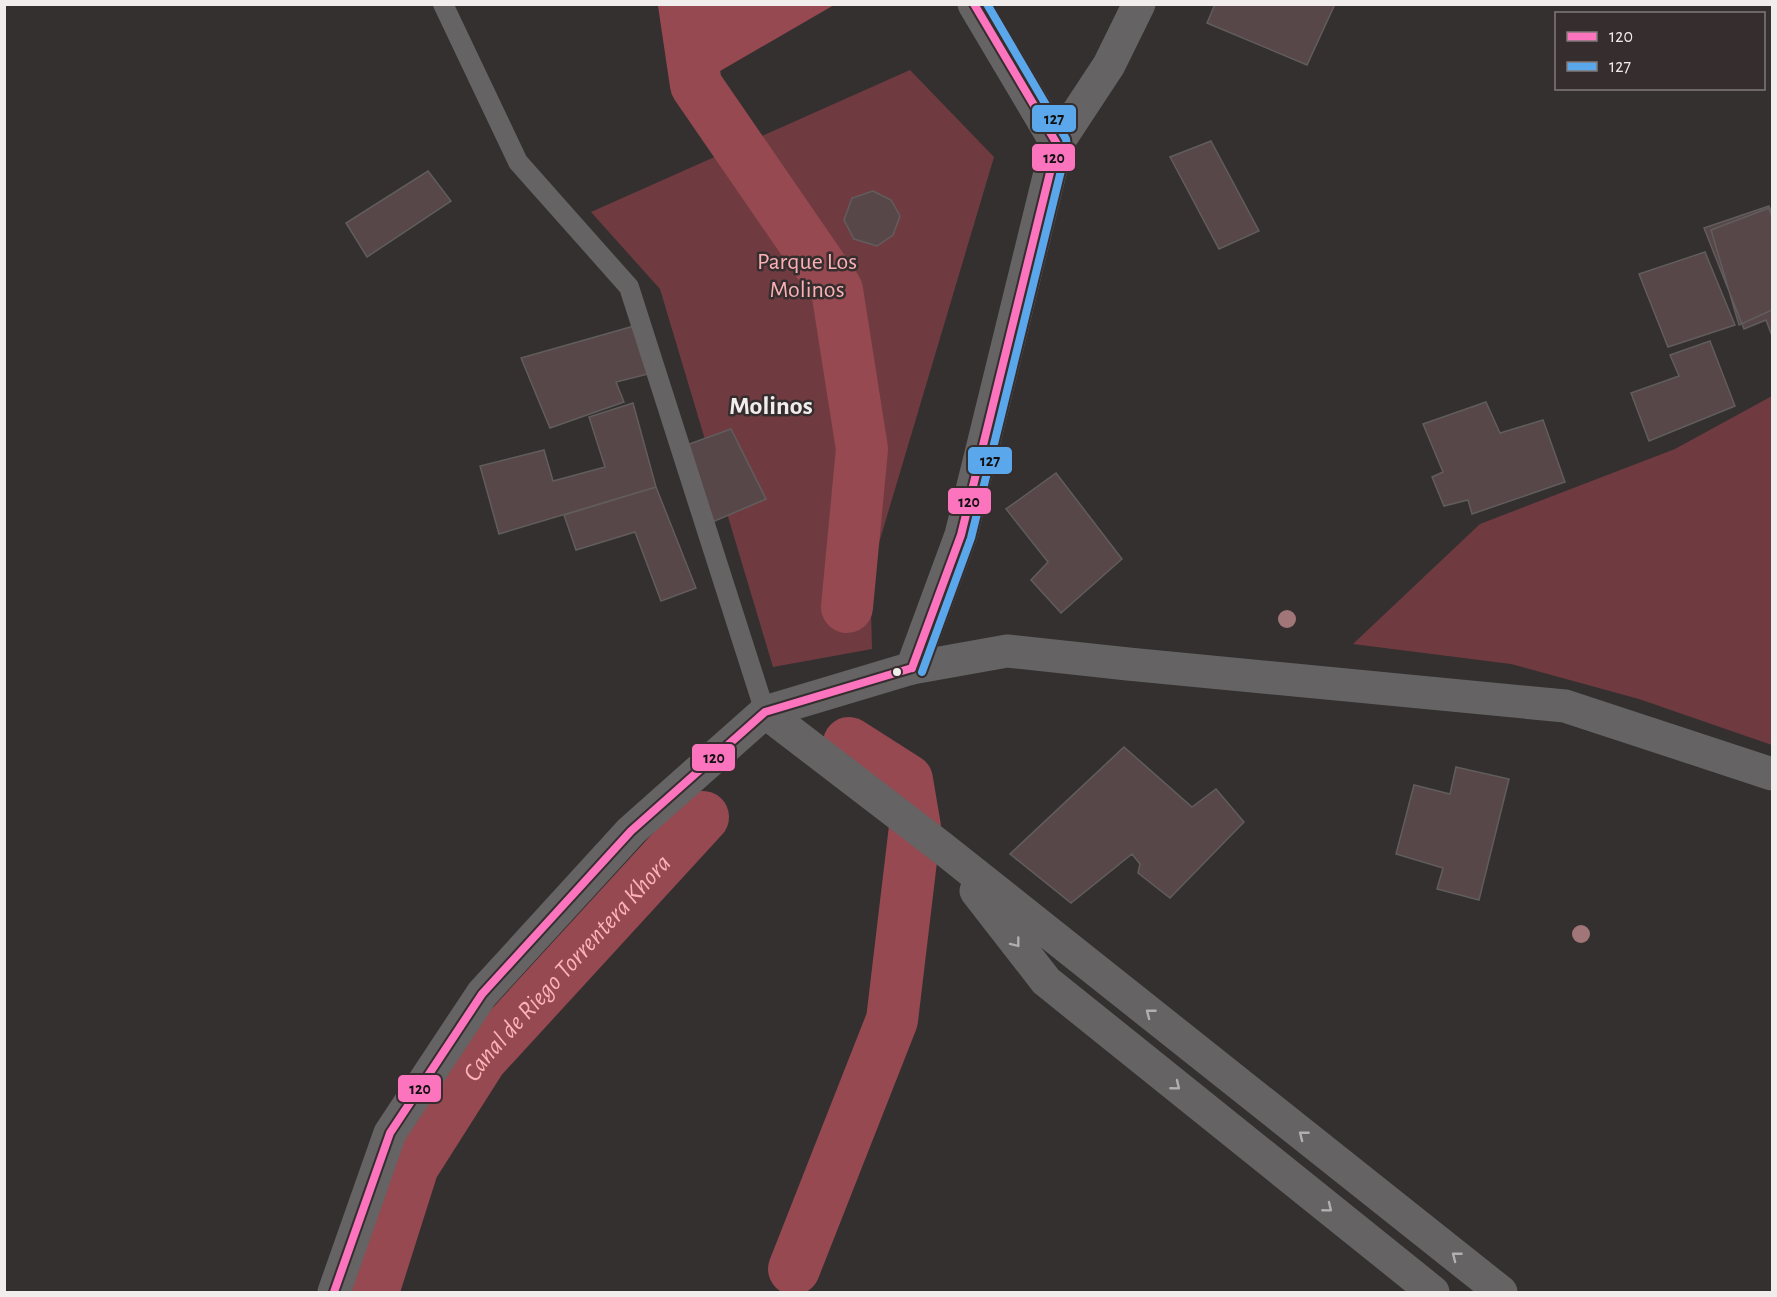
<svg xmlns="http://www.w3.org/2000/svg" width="1777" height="1297" font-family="'Alegreya Sans',sans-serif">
<rect width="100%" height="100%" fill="#343030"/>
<!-- green -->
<path fill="#703b40" d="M910,70L994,157L870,573L872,649L773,667L660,289L591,212Z
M1772,396V745L1639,699L1511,664L1353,644L1480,524L1675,449Z"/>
<!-- water -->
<path fill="#964950" d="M660,5H834L696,85Z"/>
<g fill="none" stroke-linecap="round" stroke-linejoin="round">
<!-- canal -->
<g stroke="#964950" stroke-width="52">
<path d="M684,4L696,85L837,290L862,449L847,607"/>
<path d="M794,1269L892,1020L915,827L907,780L849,743"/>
<path id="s1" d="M373,1292L413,1166L481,1059L703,817"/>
</g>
</g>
<!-- building -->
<path fill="#584749" stroke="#615d5d" stroke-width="1.5" d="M1215,4H1335L1307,65L1207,23Z
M1211,141L1259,231L1219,249L1170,157Z
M428,171L451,201L367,257L346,223Z
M873,191L891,200L900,216L893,235L877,246L854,239L844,220L852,198Z
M1769,206L1772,214V336L1766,320L1744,329L1704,228Z
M1769,208L1772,217V310L1739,325L1711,230Z
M1705,252L1735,325L1668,347L1639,274Z
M641,324L656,372L616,382L624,402L550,428L521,358Z
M1710,341L1735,406L1649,441L1631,393L1679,376L1670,355Z
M1486,402L1500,433L1543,420L1565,482L1472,514L1468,500L1444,506L1432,477L1443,472L1423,424Z
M633,403L656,487L499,534L480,466L544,450L553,481L605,467L589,417Z
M731,429L766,499L710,523L684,446Z
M1056,473L1122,559L1061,613L1031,580L1048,562L1006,509Z
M656,487L696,588L661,601L635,532L576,550L564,515Z
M1124,747L1192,807L1216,789L1244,822L1170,898L1138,873L1140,864L1132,854L1071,903L1010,854Z
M1456,767L1509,779L1479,900L1437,889L1443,868L1396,854L1414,785L1450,794Z"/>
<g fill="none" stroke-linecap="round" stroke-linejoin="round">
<!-- service -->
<path stroke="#656363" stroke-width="20" d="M443,4L518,162L629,287L765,712"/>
<!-- minor -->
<path stroke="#656363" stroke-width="33" d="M974,4L1057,144L1109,65L1139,4
M912,668L1007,651L1128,664L1565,706L1772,774
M765,712L941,847L1501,1292
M976,891L1046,981L1433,1292"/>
<!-- tertiary -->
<path stroke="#656363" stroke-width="33" d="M334,1292L390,1133L482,994L631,831L765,712L912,668L961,535L1057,144"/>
<!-- bus-1 casing -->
<g stroke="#362e2e" stroke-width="12">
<path id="bus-1" d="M912,668L961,535L1057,144L974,4
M334,1292L390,1133L482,994L631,831L765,712L912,668"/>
</g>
<!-- bus-2 casing -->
<g stroke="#362e2e" stroke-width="12">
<path id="bus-2" d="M922,672L971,538L1067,146L1066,139L987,4"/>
</g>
<!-- bus-1 -->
<use href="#bus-1" stroke="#fc73be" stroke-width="8"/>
<!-- bus-2 -->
<use href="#bus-2" stroke="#5aa8eb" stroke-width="8"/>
</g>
<!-- trees -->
<g fill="#a17679">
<circle cx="1287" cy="619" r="9"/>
<circle cx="1581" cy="934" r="9"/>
</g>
<!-- one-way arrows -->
<defs><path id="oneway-chevron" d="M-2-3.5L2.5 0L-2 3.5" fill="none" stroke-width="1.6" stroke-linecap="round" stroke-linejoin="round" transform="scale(1.5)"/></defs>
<g stroke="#b3afaf">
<use href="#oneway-chevron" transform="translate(1016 943) rotate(52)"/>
<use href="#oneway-chevron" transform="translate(1150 1013) rotate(-142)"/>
<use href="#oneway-chevron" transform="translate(1176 1086) rotate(39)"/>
<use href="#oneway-chevron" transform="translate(1303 1135) rotate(-142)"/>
<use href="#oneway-chevron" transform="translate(1328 1208) rotate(39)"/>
<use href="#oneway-chevron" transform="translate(1456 1256) rotate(-142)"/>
</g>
<!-- markers -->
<circle fill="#f2eded" stroke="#362e2e" stroke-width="2" cx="897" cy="672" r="5"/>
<g text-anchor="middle" stroke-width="5" stroke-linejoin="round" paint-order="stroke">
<!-- park labels -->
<g font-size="24" fill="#fab0b4" stroke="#362e2e">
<text x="807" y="269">Parque Los<tspan x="807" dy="28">Molinos</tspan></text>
</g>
<!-- neighbourhood labels -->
<g font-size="26" font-weight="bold" fill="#f2eded" stroke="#362e2e">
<text x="771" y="414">Molinos</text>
</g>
<!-- water labels -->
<g font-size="26" font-style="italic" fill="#fcb2b6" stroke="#362e2e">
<text dy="9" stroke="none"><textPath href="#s1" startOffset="384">Canal de Riego Torrentera Khora</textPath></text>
</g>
</g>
<g stroke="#362e2e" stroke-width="2">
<rect x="1031" y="104" width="46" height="29" rx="6" fill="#5aa8eb"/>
<rect x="1031" y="143" width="45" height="29" rx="6" fill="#fc73be"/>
<rect x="967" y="446" width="46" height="29" rx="6" fill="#5aa8eb"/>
<rect x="947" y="487" width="45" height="28" rx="6" fill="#fc73be"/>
<rect x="691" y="743" width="45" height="29" rx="6" fill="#fc73be"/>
<rect x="397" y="1074" width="45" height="29" rx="6" fill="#fc73be"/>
</g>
<g font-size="16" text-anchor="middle" font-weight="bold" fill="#111">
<text x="1054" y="124">127</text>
<text x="1054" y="163">120</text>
<text x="990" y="466">127</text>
<text x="969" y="507">120</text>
<text x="714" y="763">120</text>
<text x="420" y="1094">120</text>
</g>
<!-- border -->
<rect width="1777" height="1297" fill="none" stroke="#f2eded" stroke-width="12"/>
<!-- legend -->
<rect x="1555" y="12" width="210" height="78" fill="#362e2e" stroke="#817a7a" stroke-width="1.5"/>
<rect x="1567" y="32" width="30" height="9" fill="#fc73be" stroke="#817a7a" stroke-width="1.5"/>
<text x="1609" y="42" font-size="18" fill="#f2eded">120</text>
<rect x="1567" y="62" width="30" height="9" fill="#5aa8eb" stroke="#817a7a" stroke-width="1.5"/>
<text x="1609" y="72" font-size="18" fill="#f2eded">127</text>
</svg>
